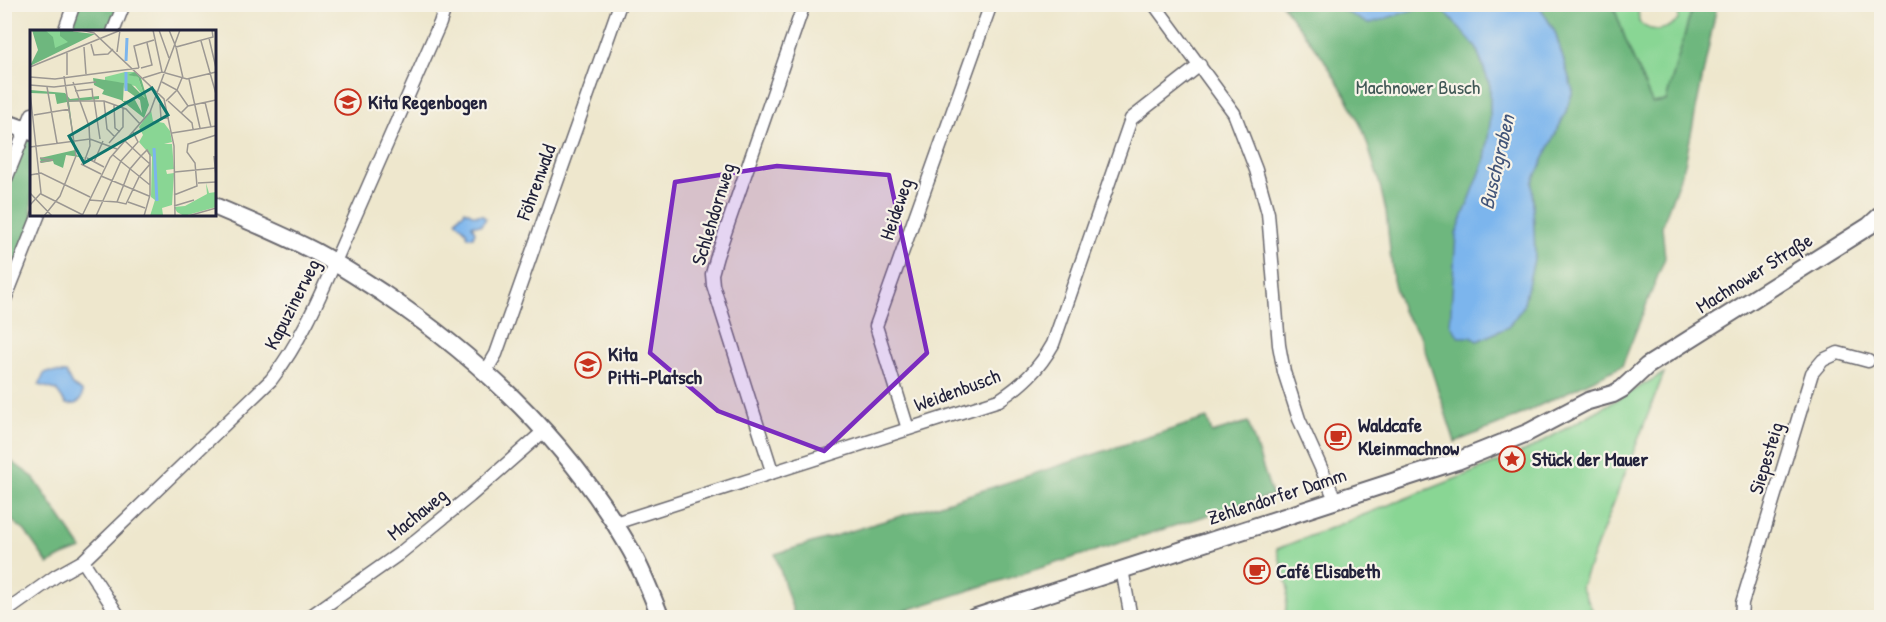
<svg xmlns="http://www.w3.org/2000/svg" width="1886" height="622" font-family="'Patrick Hand',sans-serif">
<rect width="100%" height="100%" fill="#f7f3e8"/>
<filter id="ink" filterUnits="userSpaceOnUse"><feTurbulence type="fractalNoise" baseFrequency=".0167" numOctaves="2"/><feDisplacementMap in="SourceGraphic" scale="12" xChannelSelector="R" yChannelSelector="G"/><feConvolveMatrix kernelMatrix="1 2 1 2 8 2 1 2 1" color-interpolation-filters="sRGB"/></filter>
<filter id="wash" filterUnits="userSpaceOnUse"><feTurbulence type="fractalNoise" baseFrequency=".008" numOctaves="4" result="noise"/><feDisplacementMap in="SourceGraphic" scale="24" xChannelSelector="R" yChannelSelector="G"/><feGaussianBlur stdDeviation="1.35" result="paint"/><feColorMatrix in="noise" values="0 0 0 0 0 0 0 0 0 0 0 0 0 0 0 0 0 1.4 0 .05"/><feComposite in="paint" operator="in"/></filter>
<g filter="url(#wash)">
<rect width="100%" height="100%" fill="#eee7cd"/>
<!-- green -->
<path fill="#89d694" stroke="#567c68" stroke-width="1.5" d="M1613,5H1638L1639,22C1651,34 1667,31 1678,20L1680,5H1693L1666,101L1652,103L1629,49Z
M1664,373L1581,587L1596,617H1285L1288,588L1277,549L1526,451Z"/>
<!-- forest -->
<path fill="#6eb77e" stroke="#486c5c" stroke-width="1.5" d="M74,5H124L113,31L64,32Z
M1282,5H1334L1343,11L1399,12L1422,7L1445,12L1476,47L1490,86V124L1485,160L1476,185L1472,337L1478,341L1508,327L1523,307L1535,255L1532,183L1565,114L1573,91L1555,32L1539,5H1613L1629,49L1652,103L1666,101L1693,5H1717L1685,164L1662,226L1665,258L1622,366L1503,423L1455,442L1420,335L1402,311L1393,280L1386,211L1378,178L1363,130L1345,94L1323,58Z
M31,114L32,214L39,215L5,302V184Z
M1207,418L1212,433L1248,422L1272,495L885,617H795L775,554L937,505Z
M4,456L33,477L82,549L63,556L48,564L25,531L5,515Z"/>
<!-- water -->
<path fill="#7cb5ed" stroke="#4f6c94" stroke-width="1.5" d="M1334,5H1539L1555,32L1573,91L1565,114L1532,183L1535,255L1523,307L1508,327L1478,341L1472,337H1459L1450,324L1456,234L1485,160L1490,124V86L1476,47L1445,12L1422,7L1368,24Z
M465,210L474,215H482L486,219L481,225H472L475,232L473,237H468L466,231L456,221L461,214H463Z
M47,372L66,373L72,385L82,391C83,402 76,406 66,404L56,390L39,385L44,374Z"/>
</g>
<g filter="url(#ink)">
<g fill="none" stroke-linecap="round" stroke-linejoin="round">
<!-- street casing -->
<g stroke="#69676e" stroke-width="15">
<path id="street" d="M1154,4L1234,113L1256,170L1268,213L1279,345L1284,372L1299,419L1335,499
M64,32L74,4
M113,32L124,4
M4,184L32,114
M4,302L39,214
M486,371L496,354L620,4
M908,429L876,326L991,4
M772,471L713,285L712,274L717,256L804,4
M615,523L999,400C1022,385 1039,369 1053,344L1131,119L1200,65
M83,561L120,618
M1122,569L1131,618
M4,613L56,576L83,561L271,380C306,335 326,281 349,230C380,161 410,92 440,23L446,4
M308,618L399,554L470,496L544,431
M1741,618L1742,603L1812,373L1823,360L1838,353L1868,361"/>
</g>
<!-- secondary casing -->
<g stroke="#69676e" stroke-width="20">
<path id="secondary" d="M4,122L32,132
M214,206C245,219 276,232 306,247C333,260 358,277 384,294C482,360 570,444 629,547C642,569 651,594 661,618
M973,618L1457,461L1527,433L1588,401L1613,394L1622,389L1647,366L1869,226L1882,214"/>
</g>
<!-- street -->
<use href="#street" stroke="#fff" stroke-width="12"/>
<!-- secondary -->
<use href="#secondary" stroke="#fff" stroke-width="16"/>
</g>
</g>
<!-- marked area -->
<path fill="#7b2cbf" fill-opacity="0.2" stroke="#7b2cbf" stroke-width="4.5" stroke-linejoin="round" d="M777,166L889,175L927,353L824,451L718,411L650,353L675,182Z"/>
<!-- icons -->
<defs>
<g id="school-ring" transform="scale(1.35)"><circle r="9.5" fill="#f7f3e8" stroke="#c8321e" stroke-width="1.5"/><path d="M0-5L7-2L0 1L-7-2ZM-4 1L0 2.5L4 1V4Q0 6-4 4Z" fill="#c8321e"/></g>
<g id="cafe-ring" transform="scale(1.35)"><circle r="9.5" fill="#f7f3e8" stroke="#c8321e" stroke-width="1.5"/><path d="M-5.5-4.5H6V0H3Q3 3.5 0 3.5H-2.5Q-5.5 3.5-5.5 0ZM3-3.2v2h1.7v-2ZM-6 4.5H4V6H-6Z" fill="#c8321e"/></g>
<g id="sight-ring" transform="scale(1.35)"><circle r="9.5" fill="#f7f3e8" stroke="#c8321e" stroke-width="1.5"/><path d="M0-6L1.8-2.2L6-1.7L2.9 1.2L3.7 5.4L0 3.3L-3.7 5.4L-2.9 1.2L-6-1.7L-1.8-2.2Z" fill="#c8321e"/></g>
</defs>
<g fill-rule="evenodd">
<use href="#school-ring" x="348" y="102"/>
<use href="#school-ring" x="588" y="365"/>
<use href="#cafe-ring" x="1338" y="437"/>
<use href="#sight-ring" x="1512" y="459"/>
<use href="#cafe-ring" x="1257" y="571"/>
</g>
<g text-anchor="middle" stroke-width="4.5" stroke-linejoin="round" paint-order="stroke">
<!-- park labels -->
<g font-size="20" fill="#415856" stroke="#f7f3e8">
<text x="1418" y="94">Machnower Busch</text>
</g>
<!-- poi labels -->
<g font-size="20" font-weight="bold" fill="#22223b" stroke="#f7f3e8" text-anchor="start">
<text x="368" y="109">Kita Regenbogen</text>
<text x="608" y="361">Kita<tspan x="608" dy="23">Pitti-Platsch</tspan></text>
<text x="1358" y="432">Waldcafe<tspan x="1358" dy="23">Kleinmachnow</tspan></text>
<text x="1532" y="466">Stück der Mauer</text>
<text x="1276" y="578">Café Elisabeth</text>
</g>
<!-- street labels -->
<g font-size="20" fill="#22223b" stroke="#f7f3e8">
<text transform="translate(536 182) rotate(-70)" y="7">Föhrenwald</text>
<text transform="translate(896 209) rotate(-71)" y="7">Heideweg</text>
<text transform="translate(713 214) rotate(-73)" y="7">Schlehdornweg</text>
<text transform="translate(1754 273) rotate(-32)" y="7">Machnower Straße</text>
<text transform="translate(292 304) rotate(-63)" y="7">Kapuzinerweg</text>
<text transform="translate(957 390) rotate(-20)" y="7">Weidenbusch</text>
<text transform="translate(1766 458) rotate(-73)" y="7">Siepesteig</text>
<text transform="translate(1277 496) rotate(-18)" y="7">Zehlendorfer Damm</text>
<text transform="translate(417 514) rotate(-39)" y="7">Machaweg</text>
</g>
<!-- water labels -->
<g font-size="21" font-style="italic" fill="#425579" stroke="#f7f3e8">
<text transform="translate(1497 162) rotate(-77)" y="7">Buschgraben</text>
</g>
</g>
<!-- overview -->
<g transform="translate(30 30)">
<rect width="186" height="186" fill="#eee7cd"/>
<path d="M15,0H42L49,9L25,21ZM95,42H105L101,45L108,47L115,68L105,56L96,54L94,60V53L75,52V47ZM121,80L123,91L134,93L140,101L142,112L134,114H142L144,139L136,140L137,144L144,143L142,175L132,178L133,185H143L120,186L125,170L121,167L122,127L109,112L113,105L109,97ZM176,153L179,163L186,162V177L154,186L147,182L144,177L155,176L177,164Z" fill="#89d694"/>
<path d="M2,0H15L23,7L25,18L38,12L30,6V0L65,4L0,36L8,20ZM105,42L111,48L119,75L114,88L91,70L72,64L74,60L64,55L63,48L94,53L93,71L105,70L112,83L110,70L96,60L97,53L101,54L115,68L108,47L98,45ZM0,60L35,63L40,69L69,66V69L39,72L46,125L56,128L36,125L33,138L40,141L24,134L23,131L11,133L10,128L45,120L37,72L27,74L25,64L1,63Z" fill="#6eb77e"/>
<path fill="none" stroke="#7cb5ed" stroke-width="3" d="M96,31L97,8M96,42V61M124,118L127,171"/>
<path fill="none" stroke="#9c9893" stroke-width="1.5" d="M51,0L64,3L134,69L144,116L145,186M123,0L132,42M129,0L139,28M139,0L146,17L183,7L182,0M179,8L186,38M171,11L186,64M61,14L64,25L78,24L83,19M54,17L56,44M146,17L153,48M37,22V45M87,22L90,0M0,37L91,0M109,38L104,16L124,10M111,38L122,35L117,13M0,47L25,49L109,38M113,48L132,42L157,49L186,42M159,49L170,98M43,52L59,96L60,116L53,135M132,52L147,60L158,76M0,55L24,57L66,52M17,57L27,113M45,61L62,59L63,69M0,62L11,163L0,175M64,69L70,109M39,71H74L96,79L110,94M74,71L77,99L85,107M136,71L147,60L152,48M138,71L162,93L163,99M175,72L181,97M130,74L131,88H139M84,75L85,98L90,102M151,83L158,76L186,70M4,85L40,79M142,103L186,96M95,111L111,126L120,134L109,147L96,174L87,172L100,139L111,126L117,120L120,125V165L114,186M79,113L93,97V78M0,117L60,109L87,119M83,125L120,155M184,126L186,146M10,128L23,130L10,132M57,128L74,137M64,132L73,111M51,134L71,144M145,142L186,138M0,145L11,143L60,167M71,146L119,166M168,153L186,152M0,163L22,186M11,164L53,185M144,165L167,156L165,133L157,122L158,114L186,105M59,170L87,172M98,172L115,178M144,176L164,170M14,186L30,166L46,126L34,46M52,186L80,128L120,82L150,0M66,186L91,131L108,112L103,102M70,186H92M158,186L186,178"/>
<path fill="#0f766e" fill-opacity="0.15" stroke="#0f766e" stroke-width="3" d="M122,58L138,85L54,133L39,106Z"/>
<rect width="186" height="186" fill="none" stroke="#22223b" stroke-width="3"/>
</g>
<!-- margin -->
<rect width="1886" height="622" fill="none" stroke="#f7f3e8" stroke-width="24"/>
</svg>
